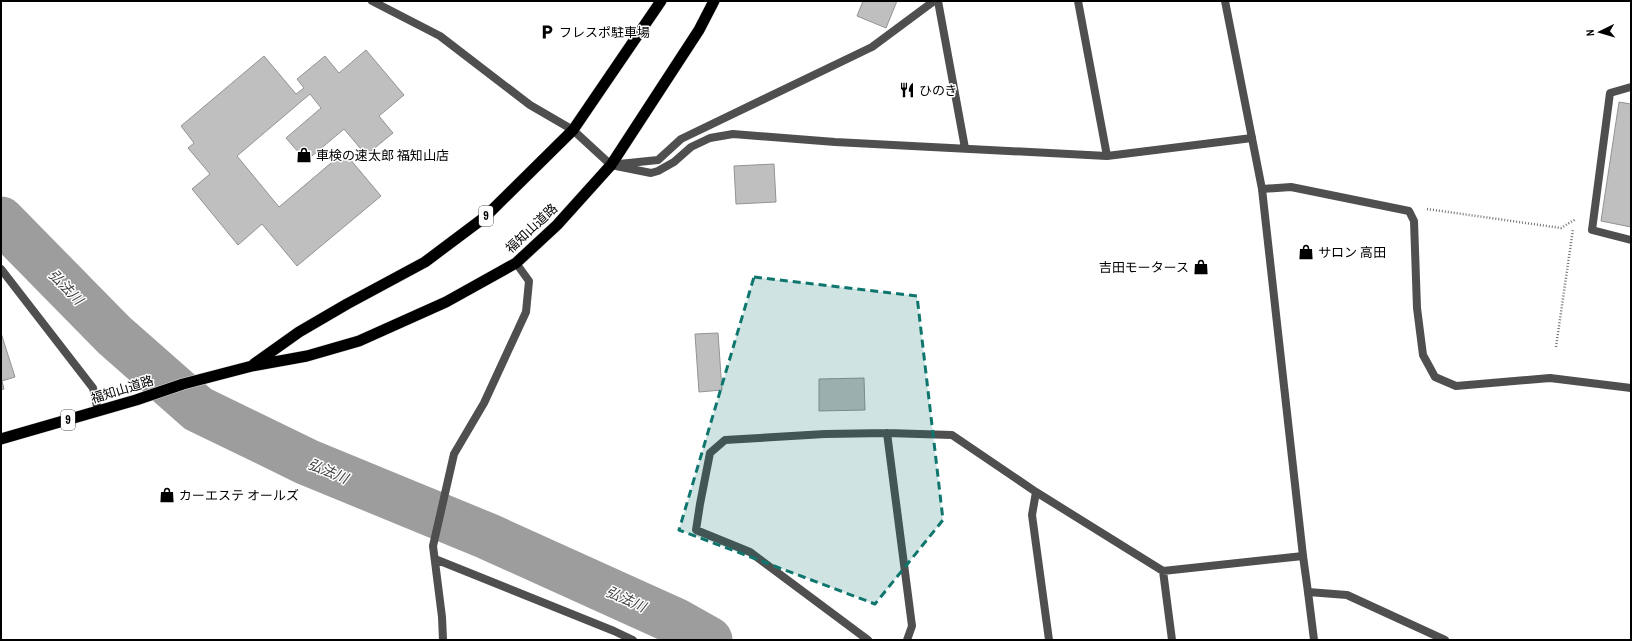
<svg xmlns="http://www.w3.org/2000/svg" width="1632" height="641" font-family="'Archivo Narrow','Noto Sans JP',sans-serif">
<rect width="100%" height="100%" fill="#fff"/>
<g fill="none" stroke-linecap="round" stroke-linejoin="round">
<!-- river -->
<path stroke="#9d9d9d" stroke-width="47" d="M1,220L114,335L198,409L307,462L487,536L677,622L709,640"/>
</g>
<!-- building -->
<path fill="#bfbfbf" stroke="#939393" d="M863,1H897L886,28L857,16Z
M366,50L404,95L379,116L393,133L366,155L344,129L306,161L286,138L321,108L310,94L237,156L279,207L344,152L381,196L297,266L262,224L238,245L192,189L210,174L188,148L194,143L181,126L264,56L296,94L304,88L297,79L325,56L339,73Z
M1619,102L1631,104V227L1601,221Z
M774,164L776,202L736,204L734,166Z
M1,333L15,377L2,381L4,389L1,390Z
M718,333L722,390L699,392L695,334Z
M864,378L865,410L819,411V379Z"/>
<g fill="none" stroke-linecap="round" stroke-linejoin="round">
<!-- trunk casing -->
<g stroke="#dbdbdb" stroke-width="12">
<path id="trunk" d="M254,364L299,332L347,304L425,262L485,217L573,130L661,1
M1,439L136,400L183,384L252,366L307,356L359,341L446,302L516,263L557,225L611,165L699,30L714,1"/>
</g>
<!-- path -->
<path stroke="#717171" stroke-width="2.5" stroke-dasharray="1 2" stroke-linecap="butt" d="M1427,209L1561,228L1574,220L1575,218
M1556,347L1573,229"/>
<!-- service -->
<path stroke="#4f4f4f" stroke-width="8" d="M1631,87L1610,93L1592,230L1631,240"/>
<!-- minor -->
<path stroke="#4f4f4f" stroke-width="8" d="M372,1L440,36L530,105L573,130L611,165L651,173L658,171L674,162L691,147L710,138L733,134L835,142L1107,156L1252,138
M938,1L965,148
M1078,1L1107,156
M619,164L658,160L681,139L872,47L934,1
M1262,189L1291,187L1409,211L1414,221L1417,308L1423,355L1435,377L1456,386L1550,378L1631,388
M1,269L93,388L98,411
M887,433L912,626L907,640
M1036,492L1032,515L1049,640
M435,559L614,631L633,640
M1163,571L1172,640
M1308,592L1314,640
M443,640L442,617L433,546L454,454L484,403L526,312L529,281L516,263
M868,640L750,552L696,530L700,504L710,453L725,440L825,434L887,433L952,435L1036,492L1163,571L1303,556"/>
<!-- tertiary -->
<path stroke="#4f4f4f" stroke-width="8" d="M1225,1L1262,189L1303,556L1308,592L1347,595L1445,640"/>
<!-- trunk -->
<use href="#trunk" stroke="#000" stroke-width="11"/>
</g>
<!-- marked area -->
<path fill="#0f766e" fill-opacity="0.2" stroke="#0f766e" stroke-width="3" stroke-dasharray="8 5" stroke-linejoin="round" d="M754,277L917,296L943,520L875,604L679,530Z"/>
<!-- icons -->
<defs>
<g id="parking-bare" transform="scale(1.2)"><path d="M-3.5-5.5H1a3.5 3.5 0 0 1 0 7H-1V5.5H-3.5ZM-1-3.4V-.6H.8a1.4 1.4 0 0 0 0-2.8Z" fill="#000" stroke="#fff" stroke-width="2.5" paint-order="stroke"/></g>
<g id="restaurant-bare" transform="scale(1.2)"><path d="M-5-6h1v4h1v-4h1v4h1v-4h1v5L-1.5 .5V6h-2V.5L-5-1ZM5-6V6H3V1.5H1.5Q1.5-4 5-6Z" fill="#000" stroke="#fff" stroke-width="2.5" paint-order="stroke"/></g>
<g id="shop-bare" transform="scale(1.2)"><path d="M-5-2.5h2.3a2.7 3.5 0 0 1 5.4 0H5L5.5 6h-11ZM-1.5-2.5h3a1.5 2.3 0 0 0-3 0Z" fill="#000" stroke="#fff" stroke-width="2.5" paint-order="stroke"/></g>
</defs>
<g fill-rule="evenodd">
<use href="#parking-bare" x="547" y="32"/>
<use href="#restaurant-bare" x="907" y="90"/>
<use href="#shop-bare" x="304" y="155"/>
<use href="#shop-bare" x="1306" y="252"/>
<use href="#shop-bare" x="1201" y="267"/>
<use href="#shop-bare" x="167" y="495"/>
</g>
<g text-anchor="middle" stroke-width="3" stroke-linejoin="round" paint-order="stroke">
<!-- shield labels -->
<g fill="#fff" stroke="#4c4c4c" stroke-width="1">
<rect x="479" y="206" width="14" height="20" rx="3"/>
<rect x="61" y="410" width="14" height="20" rx="3"/>
</g>
<g font-size="12" font-weight="bold" fill="#000">
<text x="486" y="220">9</text>
<text x="68" y="424">9</text>
</g>
<!-- poi labels -->
<g font-size="13" fill="#000" stroke="#fff" text-anchor="start">
<text x="559" y="37">フレスポ駐車場</text>
<text x="919" y="95">ひのき</text>
<text x="316" y="160">車検の速太郎 福知山店</text>
<text x="1318" y="257">サロン 高田</text>
<text x="1189" y="272" text-anchor="end">吉田モータース</text>
<text x="179" y="500">カーエステ オールズ</text>
</g>
<!-- street labels -->
<g font-size="13" fill="#000" stroke="#fff">
<text transform="translate(531 228) rotate(-43)" y="5">福知山道路</text>
<text transform="translate(122 389) rotate(-17)" y="5">福知山道路</text>
</g>
<!-- water labels -->
<g font-size="14" font-style="italic" fill="#3e3e3e" stroke="#fff">
<text transform="translate(66 287) rotate(46)" y="5">弘法川</text>
<text transform="translate(328 471) rotate(23)" y="5">弘法川</text>
<text transform="translate(626 599) rotate(24)" y="5">弘法川</text>
</g>
</g>
<!-- border -->
<rect width="1632" height="641" fill="none" stroke="#000000" stroke-width="4"/>
<!-- north arrow -->
<g transform="translate(1600 32) rotate(265)" stroke="#ffffff" stroke-width="3" paint-order="stroke">
<path d="M0-3L7 15L0 10L-7 15Z" fill="#000000"/>
<text y="-6" font-size="11" font-weight="bold" text-anchor="middle" fill="#000000">N</text>
</g>
</svg>
